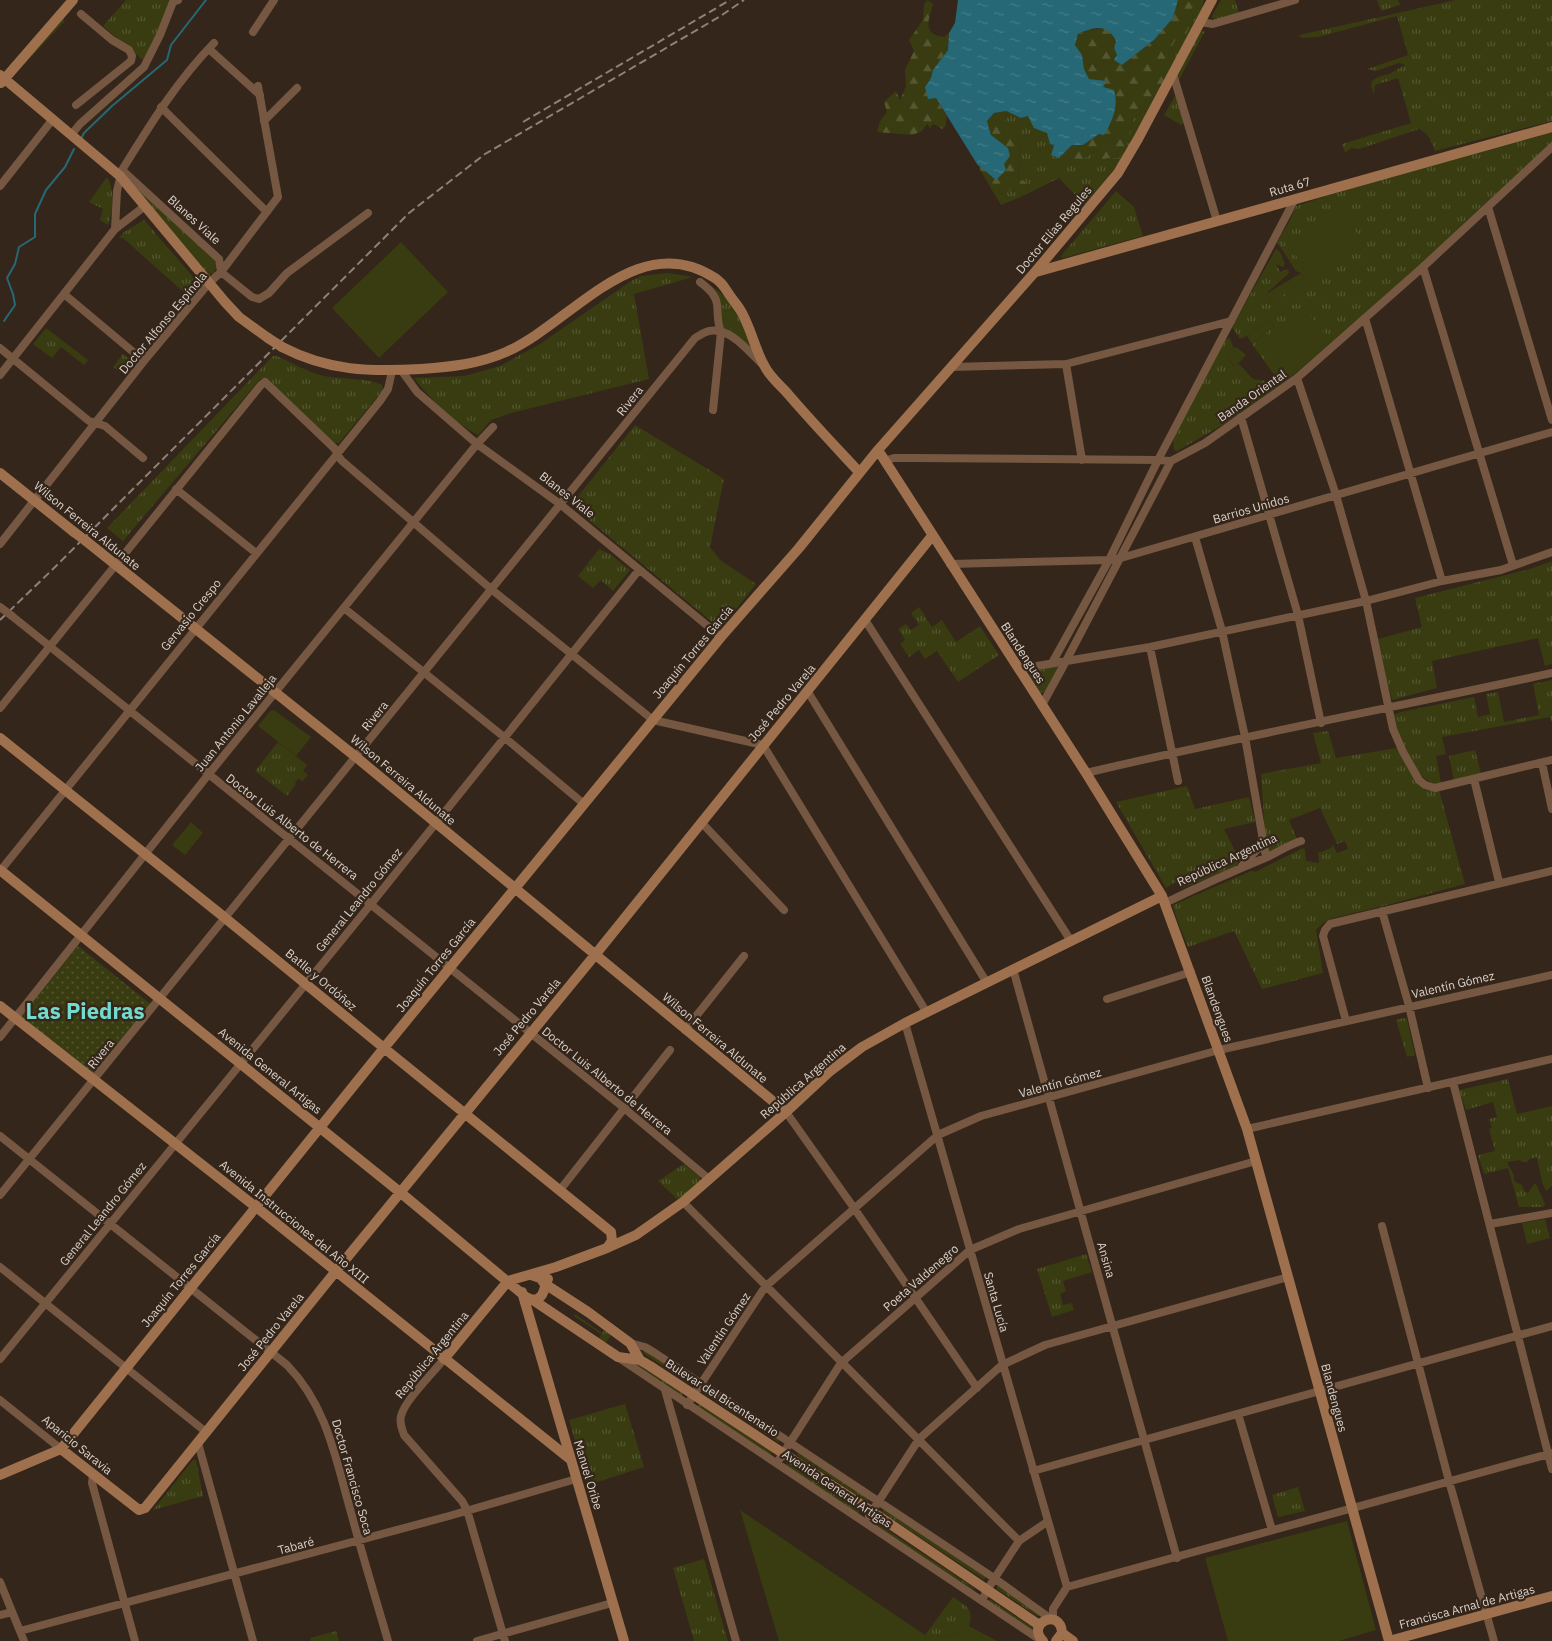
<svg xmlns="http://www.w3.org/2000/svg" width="1552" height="1641" viewBox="0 0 1552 1641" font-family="'IBM Plex Sans',sans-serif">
<defs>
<pattern id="grass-tufts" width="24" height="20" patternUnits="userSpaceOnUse" patternTransform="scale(1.25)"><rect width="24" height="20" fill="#383c10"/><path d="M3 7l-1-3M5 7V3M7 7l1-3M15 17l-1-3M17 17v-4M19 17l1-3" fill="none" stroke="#545731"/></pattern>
<pattern id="forest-firs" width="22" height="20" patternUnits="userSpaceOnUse" patternTransform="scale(1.25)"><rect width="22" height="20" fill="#383c10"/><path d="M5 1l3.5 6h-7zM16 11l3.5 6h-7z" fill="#545731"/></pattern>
<pattern id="park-dots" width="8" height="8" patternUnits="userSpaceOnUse" patternTransform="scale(1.25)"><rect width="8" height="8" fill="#383c10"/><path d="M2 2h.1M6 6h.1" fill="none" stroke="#545731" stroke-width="1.8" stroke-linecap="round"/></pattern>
<pattern id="water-ripples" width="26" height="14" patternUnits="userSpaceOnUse" patternTransform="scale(1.25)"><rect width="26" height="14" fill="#266875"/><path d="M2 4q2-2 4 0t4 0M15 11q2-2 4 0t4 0" fill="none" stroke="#457d87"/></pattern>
</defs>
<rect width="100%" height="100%" fill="#34261a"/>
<path fill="url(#grass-tufts)" d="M126,0H169L170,2L145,62L103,26Z
M1221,0H1235L1239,13L1214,21L1212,16Z
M1377,0H1398L1400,5L1381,11Z
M1456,0H1552V121L1435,151C1431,140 1429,134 1419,129L1359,149L1351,148L1345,153L1342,144L1411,123L1398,78L1375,85L1374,94L1371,86L1372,81L1378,77L1389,74L1405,65L1399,63L1376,71L1367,69L1408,55L1397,16L1318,37L1302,38L1299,35Z
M1192,7L1202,9L1176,59L1171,48L1176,39L1185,35L1191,23L1195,18L1191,13Z
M64,17V22L14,75Z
M1205,31L1179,80H1178L1177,75L1200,32Z
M1176,94L1184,123L1181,125L1164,115Z
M1006,111L1021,118L1028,116L1047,132L1050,144L1054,145L1051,155L1059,158L1064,163L1084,158L1091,153L1100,151L1099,159L1104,161L1132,128V119L1145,111L1148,112L1129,148L1112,172L1085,205L1059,178L1029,193L1027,183L1018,178L1020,153L1017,137L1007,124Z
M1552,132V143L1467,220L1419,268L1291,377L1231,420L1177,451L1174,450L1173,440L1187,408L1225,339L1230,338L1233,347L1226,357L1234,366L1239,364L1253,379L1265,381L1269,386L1275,385L1278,380L1252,344L1274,326L1269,320L1247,336L1240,339L1232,327L1276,249L1280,252L1285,264L1283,267L1276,264L1280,272L1288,269L1289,273L1267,293L1272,302L1306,279L1301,273L1296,271L1277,242L1288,224L1296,206L1377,180Z
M107,177C115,190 113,211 108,225L100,220L103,209L89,202Z
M126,178L216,258L218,263L214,273L208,275Z
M986,180L1001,187L999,192L1003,195L1010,190L1017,191L1023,196L1001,205Z
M1116,191L1134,207L1143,236L1063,258L1060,257Z
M144,220L200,285L189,297L123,238H119L124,232Z
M668,273L693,277L634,294L649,379L511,413L491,420L478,435C455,423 430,399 414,378L464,376L500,366L540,344L631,281L641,276Z
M705,282C735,301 738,313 752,344L751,347L724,328L721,322V306L718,298Z
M46,328L88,360L84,365L61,347L52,358L33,344Z
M123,354L133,362L123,374L113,367Z
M273,356H277C292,363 308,372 324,376C339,379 370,378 382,385L383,390L339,443H333L266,379H260L123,541L107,528Z
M635,425L724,479L710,547L720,560L756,584L722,627L717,626L571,505Z
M599,549L610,554L630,570L613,591L601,580L593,588L578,576Z
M1552,561V664L1545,666L1538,638L1432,661L1437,688L1392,700L1387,683L1378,639L1422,627L1415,598L1530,569Z
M919,607L932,627L942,620L956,642L980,626L999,655L958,682L937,651L925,659L919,650L909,657L900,644L905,640L898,629L906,624L911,630L919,625L911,613Z
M1057,666L1059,669L1044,693L1039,692L1029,675V672Z
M1552,680V722L1550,717L1442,737L1446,754L1436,756L1441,783L1434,784C1409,773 1401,740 1392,717L1393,715L1401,712L1474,697L1478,717L1490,714L1486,694L1498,692L1504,722L1539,715L1533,684Z
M1328,731L1336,758L1397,748L1419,785L1425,790H1439L1465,884L1379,907L1333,918L1323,923L1316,930L1323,973L1262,989L1234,931L1188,947L1176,917L1173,905L1251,871L1255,872L1303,848L1305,850L1306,861L1319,863L1318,853L1331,848L1333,845L1337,853L1348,849L1345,841L1337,844L1320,808L1289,820L1297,839L1268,853L1265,836L1261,774L1321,763L1313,733Z
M278,742L307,765L303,771L308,775L302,781L298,778L295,783L296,784L287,796L255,771Z
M1475,750L1481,774L1454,780L1449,756Z
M1187,786L1195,809L1249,797L1255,822L1224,829L1239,859L1237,866L1181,889L1176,882L1166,888L1116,802Z
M1403,1018L1407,1019L1415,1055L1407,1057L1396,1020Z
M1508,1079L1517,1114L1552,1106V1186L1546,1191L1542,1182L1537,1157L1530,1159L1527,1162H1522L1520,1160L1507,1162L1514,1175V1181L1522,1185L1524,1191L1528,1193L1534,1184H1536L1545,1204L1543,1207H1519L1508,1168L1484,1174L1478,1155L1495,1151L1489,1129L1492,1128L1489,1119L1497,1117L1493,1102L1466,1110L1459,1090Z
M684,1164L700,1177L701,1181L678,1200L658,1181Z
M1545,1219L1550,1238L1527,1244L1522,1223Z
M1086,1254L1092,1272L1063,1281L1066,1291L1060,1294L1063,1305L1072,1303L1074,1310L1052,1317L1037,1269Z
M575,1314L602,1333L605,1329L612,1334L605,1344L599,1339L601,1334L574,1316Z
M644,1350L691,1381L690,1382L688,1383L643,1353Z
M636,1363L682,1393V1396L634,1366Z
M707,1391L780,1440L779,1442H778L705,1394Z
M625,1404L644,1467L588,1485L569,1420Z
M699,1404L771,1452V1455L697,1406Z
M798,1452L868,1498V1501H866L797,1455Z
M193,1460H196L203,1496L153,1510Z
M787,1463L859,1511V1513L858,1514L785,1465Z
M1298,1487L1305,1511L1278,1517L1272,1495Z
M884,1509L985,1577V1579H983L882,1512Z
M875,1522L974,1588V1590L873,1524Z
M704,1559L728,1641H694L673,1568Z
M997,1586H999L1043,1615L1037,1616L997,1589Z
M953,1597C966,1606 974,1608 969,1626C955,1634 941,1641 925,1635Z
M990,1599L1033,1628L1034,1630L1033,1632L988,1601Z
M336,1631L339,1641H311L310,1638Z"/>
<path fill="url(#forest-firs)" d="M927,0L933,4C929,20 921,34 944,37L949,33L948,50L933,70L931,78L925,87L936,98L947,117L945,127L942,129L934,124L931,126V129L927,124L922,131L913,135L877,132L880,121L887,112L884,102L896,91L900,100L906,86L905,70L914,51L909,40L923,20L924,5Z
M1178,0H1204L1202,9L1192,8L1191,13L1195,18L1191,23L1185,36L1176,39L1171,48L1176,59L1148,112L1145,111L1132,119C1132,134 1128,146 1119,158H1107L1104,161L1099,159V151L1091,153L1075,167L1064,163L1059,158L1072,145H1083L1099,134L1103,87L1106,81L1089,79L1084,69L1082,55L1075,45L1078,34L1088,30L1104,28L1112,33L1116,41L1114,48L1122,65L1154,40L1173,18Z
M1006,111L1007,124L1017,137L1020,153L1018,178L1027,183L1029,193L1023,196L1017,191L1010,190L1004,195L999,192L1000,187L986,180L977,164H1004L1008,148L991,135L987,121L994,113Z"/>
<path fill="url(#park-dots)" d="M78,946L152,1005L94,1077L20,1018Z"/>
<path fill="#383c10" d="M1343,211L1365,246L1302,287L1300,284L1272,302L1266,294L1301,273L1306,279L1309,277L1289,244Z
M401,242L448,292L379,358L332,308Z
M1305,309L1331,341L1283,380L1257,348Z
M1269,320L1274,326L1252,344L1247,336Z
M1233,347L1238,348L1246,355L1235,367L1226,357Z
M274,710L311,737L296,756L258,726L270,711Z
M191,822L203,833L185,855L172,845Z
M740,1510L925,1635C941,1641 955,1634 969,1626L997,1641H779Z
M1347,1521L1376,1630L1339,1641H1228L1205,1558Z"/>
<path fill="url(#water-ripples)" d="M958,0H1178L1173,18L1154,40L1122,65L1114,60L1117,55L1114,48L1116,41C1107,23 1094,27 1078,34L1075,45L1082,55L1084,69L1089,79L1107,81L1103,87L1114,90C1119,107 1112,121 1104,135L1099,134L1083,145H1072L1059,158L1051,155L1054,145L1050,144L1047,133L1034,128L1028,116L1021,118L1006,111L994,113L987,121L991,135L1008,148L1010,156L1004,164L1006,170L996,180L977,164L936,98L928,99L925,87L931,78L933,70L948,50L949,33L955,23Z"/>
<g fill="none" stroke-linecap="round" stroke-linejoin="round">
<path stroke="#266875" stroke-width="2" d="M82,137L84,133L112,106L167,60L171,45L206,0
M4,321L15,305L13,294L7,278L15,264L19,247L35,237V214L46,190L65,167L74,149"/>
<path stroke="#755742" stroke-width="8" d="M1200,22L1213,24L1295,0
M253,32L274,0
M209,49L260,95
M1173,74L1217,221
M76,105L131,61L132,56L129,50L112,40L81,14
M161,107L267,212
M264,121L297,88
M71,135L80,124L144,67L160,35L173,2L178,0
M122,170C150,125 176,82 214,43
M0,186L53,119
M1488,207L1552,420
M115,229L117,191L122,170L219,259L221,272L252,297L259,299L269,293L287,273L368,213
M1423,267L1513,565
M700,282C727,302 712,308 721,332L713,410
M64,294L144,361
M1365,318L1442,581
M0,348L89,421L105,426L143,458
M1066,364L1082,460
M951,367L1066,364L1231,321
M401,370L417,392L477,444L560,504L721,637
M0,375L115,229L145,206
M1297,378L1336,495L1366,601L1393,729L1403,752L1419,780L1425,785L1435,788L1552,760
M1241,417L1298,615L1321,723
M884,461L894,458H913L1158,460L1171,461L1205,443L1297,378L1423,267L1552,147
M176,489L256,553
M1195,537L1222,631L1245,737L1266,857
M0,544L144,361L209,283L221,272L278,197L258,86
M950,564L1109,560L1121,558L1552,432
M344,608L504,737L584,804
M12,616L624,1108L709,1179
M865,620L1071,941
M1150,647L1178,781
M1052,663L1109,560L1158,460L1295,199
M1019,669L1150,647L1366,601L1442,581L1501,570L1552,552
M808,692L987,983
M1042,705L1066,661L1171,461
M0,708L261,385L265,382L334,448L341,460L491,589L653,720L763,745L927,1013
M1542,763L1552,809
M1086,773C1241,736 1397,707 1552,673
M1474,779L1499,882
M701,822L784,910
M1242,866L1263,843
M0,871L380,401L388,389L392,371
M1165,903C1198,887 1231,872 1265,858C1277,853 1288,845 1301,841
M1382,911L1409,1006L1428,1088
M1013,969L1177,1558
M1107,999L1191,972
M1346,1021L1323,936L1325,930L1330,924L1552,871
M905,1023L1067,1587
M685,1030L744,956
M0,1037L208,775L477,444L493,427
M1453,1082L1552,1469
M786,1112L854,1208L977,1388
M1247,1129L1552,1059
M0,1136L287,1365C328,1407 336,1461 352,1516C363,1558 376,1599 388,1641
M560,1190L670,1050
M0,1195L695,338C699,336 704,332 709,331C730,327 748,351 761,363
M683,1202L1019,1541
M1490,1224L1552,1213
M1382,1226L1449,1481L1494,1641
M0,1267L206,1432
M630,1343L645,1347L655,1353L994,1578L1051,1619
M619,1358L1042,1641
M0,1359L371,904L639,570
M444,1359C433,1373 405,1400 401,1416C399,1423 402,1428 404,1435L462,1501L467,1510L505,1641
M665,1390L736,1641
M0,1400L61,1449
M687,1405L765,1287L938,1135L981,1116L1219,1050L1552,975
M1238,1414L1272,1530
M198,1443L253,1641
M777,1463L841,1363L970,1250L1019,1229L1256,1161
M1033,1471L1552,1326
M93,1475L92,1483L135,1641
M869,1516L919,1439L1002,1365L1045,1345L1288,1277
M0,1582L24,1641
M982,1601L987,1590L1019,1541L1047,1522
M0,1615L12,1612
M1053,1619V1609L1067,1587L1552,1453
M20,1631L449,1516L576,1479
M477,1641L612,1603"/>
<path stroke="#9f704e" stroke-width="10" d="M0,75L120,176L225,302L239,317L268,338
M1,83L73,0
M1036,272L1552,127
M282,347C328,371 370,372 421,369C450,367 479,364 506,352C572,323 637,227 715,278C724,284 725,289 731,297C735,303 739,307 742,313C751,329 755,349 764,365C769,376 780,385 788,394C811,421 835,446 859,472
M878,450L1086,773L1162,896L1247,1129L1389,1641
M0,473L74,532
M86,541L356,757L786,1112
M0,738L219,913L384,1048L611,1232L612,1241L607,1248
M0,870L401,1193L526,1297L533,1300L618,1357L640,1360L650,1366L871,1511L1039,1625
M0,1006L256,1207L570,1459
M531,1275L540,1278L545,1284L588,1312L630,1343L640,1360
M522,1292L624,1641
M533,1300C546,1298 543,1287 548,1279
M444,1359L508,1281L556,1267L607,1248L636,1235L683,1202L786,1112L829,1072L862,1047L905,1023L1162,896
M61,1449L139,1510L145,1508L336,1271L595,955L932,536
M0,1475L61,1449L384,1048L721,637L799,548L878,450L1035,272L1118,173L1138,139L1212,0
M1062,1633L1073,1641
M1043,1641C1025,1623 1061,1607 1062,1633L1056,1641
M1389,1641L1552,1596"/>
<path stroke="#8d8178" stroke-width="2" stroke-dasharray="8 4" stroke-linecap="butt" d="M523,122L730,0
M0,620L53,569L409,213L485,154L719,17L744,0"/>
<path stroke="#755742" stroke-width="8" d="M0,607L12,616"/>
<path stroke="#9f704e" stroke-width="10" d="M268,338L282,347
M74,532L86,541"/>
</g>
<g text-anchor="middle" stroke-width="4.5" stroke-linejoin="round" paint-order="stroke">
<g font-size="12" fill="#dcd2ca" stroke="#34261a">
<text transform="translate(1290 187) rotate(-16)" y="4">Ruta 67</text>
<text transform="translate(194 220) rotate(42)" y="4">Blanes Viale</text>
<text transform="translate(1054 230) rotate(-50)" y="4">Doctor Elías Regules</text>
<text transform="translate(163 323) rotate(-50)" y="4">Doctor Alfonso Espínola</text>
<text transform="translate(1252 396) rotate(-35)" y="4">Banda Oriental</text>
<text transform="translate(630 401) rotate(-51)" y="4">Rivera</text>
<text transform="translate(567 495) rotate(38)" y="4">Blanes Viale</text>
<text transform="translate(1251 509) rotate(-16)" y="4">Barrios Unidos</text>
<text transform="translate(87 526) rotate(39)" y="4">Wilson Ferreira Aldunate</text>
<text transform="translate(191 615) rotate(-51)" y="4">Gervasio Crespo</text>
<text transform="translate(693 652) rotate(-50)" y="4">Joaquín Torres García</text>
<text transform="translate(1023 653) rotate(57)" y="4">Blandengues</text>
<text transform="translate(782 703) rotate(-50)" y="4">José Pedro Varela</text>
<text transform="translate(375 716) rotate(-51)" y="4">Rivera</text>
<text transform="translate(236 723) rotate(-51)" y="4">Juan Antonio Lavalleja</text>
<text transform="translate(403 780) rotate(40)" y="4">Wilson Ferreira Aldunate</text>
<text transform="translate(292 827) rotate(38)" y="4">Doctor Luis Alberto de Herrera</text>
<text transform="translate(1227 860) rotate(-25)" y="4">República Argentina</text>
<text transform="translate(359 900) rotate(-51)" y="4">General Leandro Gómez</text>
<text transform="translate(436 965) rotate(-51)" y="4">Joaquín Torres García</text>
<text transform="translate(321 980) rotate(40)" y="4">Batlle y Ordóñez</text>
<text transform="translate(1453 985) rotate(-13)" y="4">Valentín Gómez</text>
<text transform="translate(1217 1009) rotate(70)" y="4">Blandengues</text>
<text transform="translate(527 1017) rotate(-50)" y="4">José Pedro Varela</text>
<text transform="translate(715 1038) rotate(40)" y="4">Wilson Ferreira Aldunate</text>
<text transform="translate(101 1054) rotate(-51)" y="4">Rivera</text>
<text transform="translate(270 1071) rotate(39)" y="4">Avenida General Artigas</text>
<text transform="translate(607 1081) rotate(39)" y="4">Doctor Luis Alberto de Herrera</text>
<text transform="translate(803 1081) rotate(-41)" y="4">República Argentina</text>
<text transform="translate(1060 1083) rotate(-15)" y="4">Valentín Gómez</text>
<text transform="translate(103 1214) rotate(-51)" y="4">General Leandro Gómez</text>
<text transform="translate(294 1222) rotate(39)" y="4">Avenida Instrucciones del Año XIII</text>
<text transform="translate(1106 1260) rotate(74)" y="4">Ansina</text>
<text transform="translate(921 1278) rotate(-41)" y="4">Poeta Valdenegro</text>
<text transform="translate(181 1280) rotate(-51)" y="4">Joaquín Torres García</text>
<text transform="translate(996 1302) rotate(74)" y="4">Santa Lucía</text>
<text transform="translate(724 1329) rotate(-56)" y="4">Valentín Gómez</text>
<text transform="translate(271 1332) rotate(-51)" y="4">José Pedro Varela</text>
<text transform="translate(432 1355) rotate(-51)" y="4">República Argentina</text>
<text transform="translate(722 1398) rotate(33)" y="4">Bulevar del Bicentenario</text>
<text transform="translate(1334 1398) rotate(75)" y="4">Blandengues</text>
<text transform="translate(77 1445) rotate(39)" y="4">Aparicio Saravia</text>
<text transform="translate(588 1475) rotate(73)" y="4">Manuel Oribe</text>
<text transform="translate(352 1477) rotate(74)" y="4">Doctor Francisco Soca</text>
<text transform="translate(837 1489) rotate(34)" y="4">Avenida General Artigas</text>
<text transform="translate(296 1546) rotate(-15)" y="4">Tabaré</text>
<text transform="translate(1467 1607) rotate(-15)" y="4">Francisca Arnal de Artigas</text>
</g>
<g font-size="22" font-weight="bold" fill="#72dbcd" stroke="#34261a">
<text x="85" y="1019">Las Piedras</text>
</g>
</g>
</svg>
